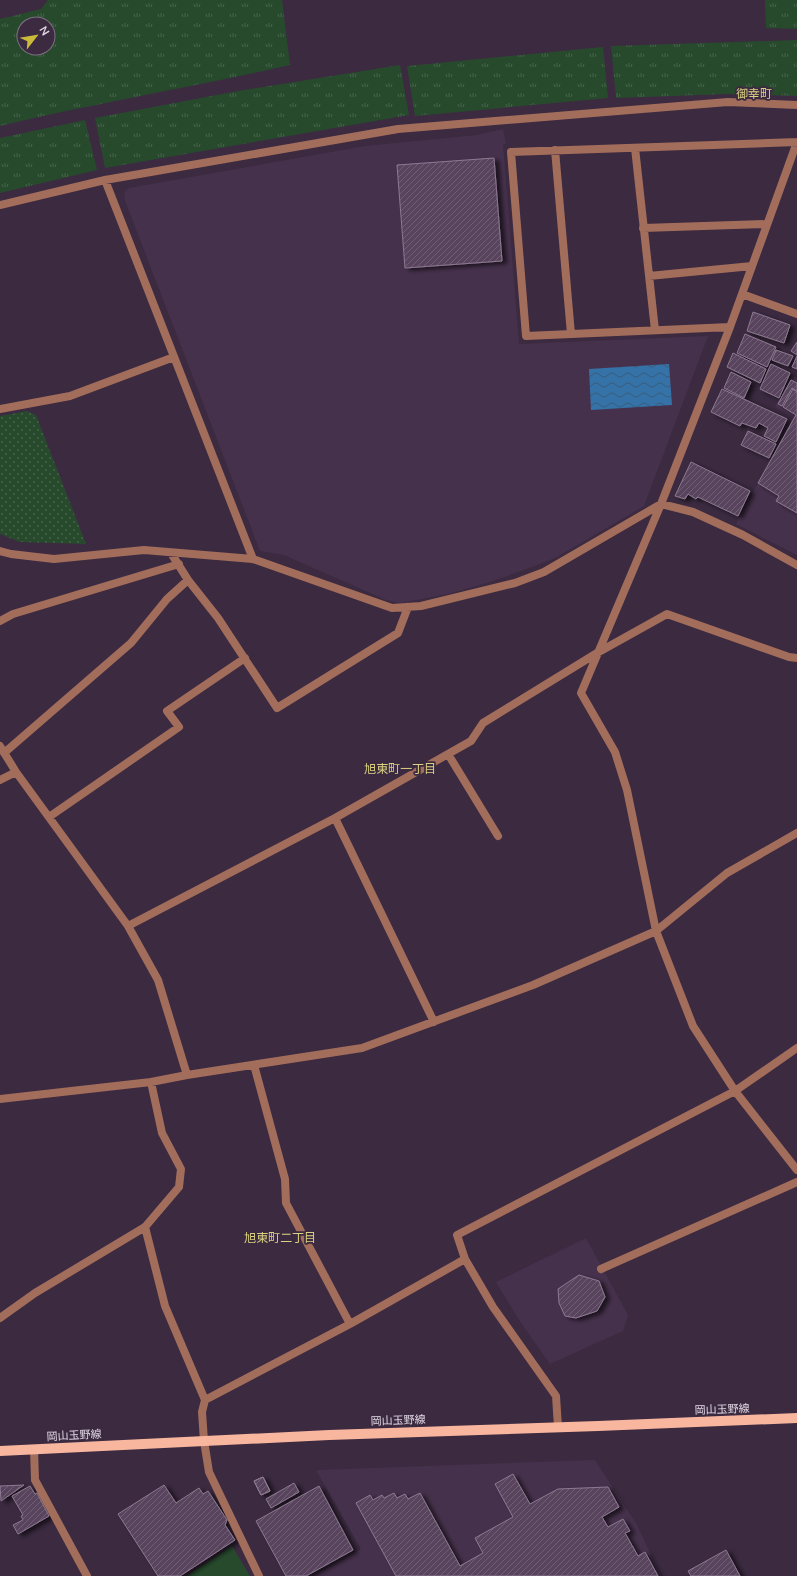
<svg xmlns="http://www.w3.org/2000/svg" width="797" height="1576" viewBox="0 0 797 1576" font-family="Mulish,'Noto Sans JP',sans-serif">
<defs>
<pattern id="grass-tufts" width="24" height="20" patternUnits="userSpaceOnUse"><rect width="24" height="20" fill="#274a2d"/><path d="M3 7l-1-3M5 7V3M7 7l1-3M15 17l-1-3M17 17v-4M19 17l1-3" fill="none" stroke="#46634b"/></pattern>
<pattern id="park-dots" width="8" height="8" patternUnits="userSpaceOnUse"><rect width="8" height="8" fill="#274a2d"/><path d="M2 2h.1M6 6h.1" fill="none" stroke="#46634b" stroke-width="1.8" stroke-linecap="round"/></pattern>
<pattern id="water-waves" width="16" height="10" patternUnits="userSpaceOnUse"><rect width="16" height="10" fill="#3472a7"/><path d="M0 5q4-4 8 0t8 0" fill="none" stroke="#3b5c7a"/></pattern>
<pattern id="building-hatch" width="6" height="6" patternUnits="userSpaceOnUse"><rect width="6" height="6" fill="#58455d"/><path d="M-1 1l2-2M0 6l6-6M5 7l2-2" fill="none" stroke="#705f74"/></pattern>
<filter id="shadow"><feDropShadow dx="4.5" dy="2.5" stdDeviation="2" flood-color="#0009"/></filter>
</defs>
<rect width="100%" height="100%" fill="#3b2a40"/>
<path fill="#46314c" d="M503,129L506,143L503,145L519,344L708,336L644,506L557,557L535,566L490,582L448,594L400,603L386,600L284,555L260,551L124,198L125,191L129,188L365,146L477,135Z
M791,376L797,378V555L736,524L793,417L775,407Z
M586,1238L628,1315L623,1331L550,1364L519,1320L496,1282Z
M595,1460L637,1525L661,1576H314L361,1549L316,1470Z"/>
<path fill="url(#grass-tufts)" fill-rule="evenodd" d="M48,0H282L290,65C194,87 96,103 0,126V19L41,9ZM24,24H48V48H24Z
M765,0H797V29L766,28Z
M797,40V96L728,94L616,98L611,46Z
M603,47L608,98L415,116L407,66Z
M400,65L409,115L105,168L95,118L238,91Z
M85,120L97,170L0,193V138Z"/>
<path fill="url(#park-dots)" d="M27,411L36,415L86,544L20,542L0,534V416Z"/>
<path fill="#274a2d" d="M232,1546L250,1576H187Z"/>
<path fill="url(#water-waves)" d="M669,364L672,405L591,410L589,369Z"/>
<path fill="url(#building-hatch)" stroke="#8d7992" filter="url(#shadow)" d="M494,158L502,261L405,268L397,165Z
M753,312L790,325L784,343L747,331Z
M745,334L776,347L767,367L737,353Z
M797,342V355L791,351Z
M776,350L793,356L788,366L772,360Z
M733,353L766,369L760,383L727,367Z
M797,356V369L792,367Z
M771,364L790,373L779,398L760,389Z
M731,372L751,382L744,398L724,388Z
M791,380L797,383V391L792,388L782,406L778,404Z
M722,389L787,419L776,442L764,436L768,428L759,423L756,428L742,423L740,426L711,412Z
M793,389L797,392V513L776,501L779,496L758,483L796,415L783,407Z
M748,431L776,444L769,458L741,445Z
M691,462L750,491L738,516L698,497L696,499L688,494L685,499L675,496Z
M579,1275L599,1281L605,1297L597,1311L576,1318L565,1316L559,1303L558,1289Z
M513,1474L530,1504L558,1489L608,1487L619,1507L602,1517L608,1527L623,1519L630,1531L625,1533L638,1556L645,1552L658,1576H396L356,1503L370,1495L373,1500L382,1495L384,1498L394,1493L397,1498L405,1494L408,1499L420,1493L460,1566L483,1553L475,1538L513,1517L495,1484Z
M263,1477L270,1491L261,1495L254,1481Z
M263,1477L270,1491L261,1495L254,1481Z
M294,1483L299,1492L271,1508L266,1499Z
M24,1485L1,1501L0,1486Z
M164,1485L176,1503L199,1488L203,1494L208,1491L227,1520L225,1525L235,1540L180,1576H158L118,1514Z
M30,1486L35,1494L37,1493L49,1516L18,1534L13,1525L23,1520L21,1516L23,1515L12,1496Z
M319,1486L353,1550L306,1576H286L256,1521Z
M726,1550L740,1576H691L688,1571Z"/>
<g fill="none" stroke-linecap="round" stroke-linejoin="round">
<path stroke="#a36d5b" stroke-width="8" d="M797,142L730,327L661,504L581,693L615,752L627,790L656,931L693,1026L735,1091L797,1170
M635,148L655,330
M555,150L571,334
M105,180L253,559
M0,205L105,180L398,129L728,102L797,105
M643,228L767,224
M649,276L752,266
M742,294L797,314
M730,327L526,336L511,152L797,142
M0,409L70,396L174,357
M0,551L11,554L54,559L144,550L253,559L392,608L421,606L515,583L544,572L661,504L693,512L743,535L797,565
M171,553L188,580L218,618L277,708L398,633L408,607
M0,621L13,614L179,564
M0,746L16,772L128,926L158,980L187,1075
M4,753L131,643L167,599L188,580
M448,754L498,836
M0,780L16,772
M49,817L179,727L167,711L245,658
M335,818L434,1022
M128,926L335,818L471,741L483,723L597,653L667,614L789,657L797,658
M254,1065L285,1179L286,1203L350,1324
M0,1099L151,1082L187,1075L362,1048L533,985L656,931L727,873L797,833
M145,1227L165,1306L205,1400
M601,1269L797,1182
M0,1318L35,1293L145,1227L179,1187L181,1169L162,1133L151,1082
M558,1427L556,1396L493,1307L465,1259L457,1235L735,1091L797,1048
M34,1449L35,1480L87,1576
M259,1576L209,1472L204,1441L202,1412L205,1400L350,1324L465,1259"/>
<path stroke="#f9b69f" stroke-width="10" d="M0,1451L329,1435L598,1426L797,1418"/>
</g>
<g text-anchor="middle" stroke-width="3.5" stroke-linejoin="round" paint-order="stroke">
<g font-size="11" fill="#e1d7e4" stroke="#3b2a40">
<text transform="translate(722 1409) rotate(-2)" y="4">岡山玉野線</text>
<text transform="translate(398 1420) rotate(-2)" y="4">岡山玉野線</text>
<text transform="translate(74 1435) rotate(-3)" y="4">岡山玉野線</text>
</g>
<g font-size="12" fill="#dbd182" stroke="#3b2a40">
<text x="754" y="98">御幸町</text>
<text x="400" y="773">旭東町一丁目</text>
<text x="280" y="1242">旭東町二丁目</text>
</g>
</g>
<g transform="translate(36 36) rotate(59)"><circle r="19" fill="#3b2a40" stroke="#7d6f82"/>
<path d="M0-3L7 15L0 10L-7 15Z" fill="#cbba39"/>
<text y="-6" font-size="11" font-weight="bold" text-anchor="middle" fill="#e1d7e4">N</text>
</g>
</svg>
